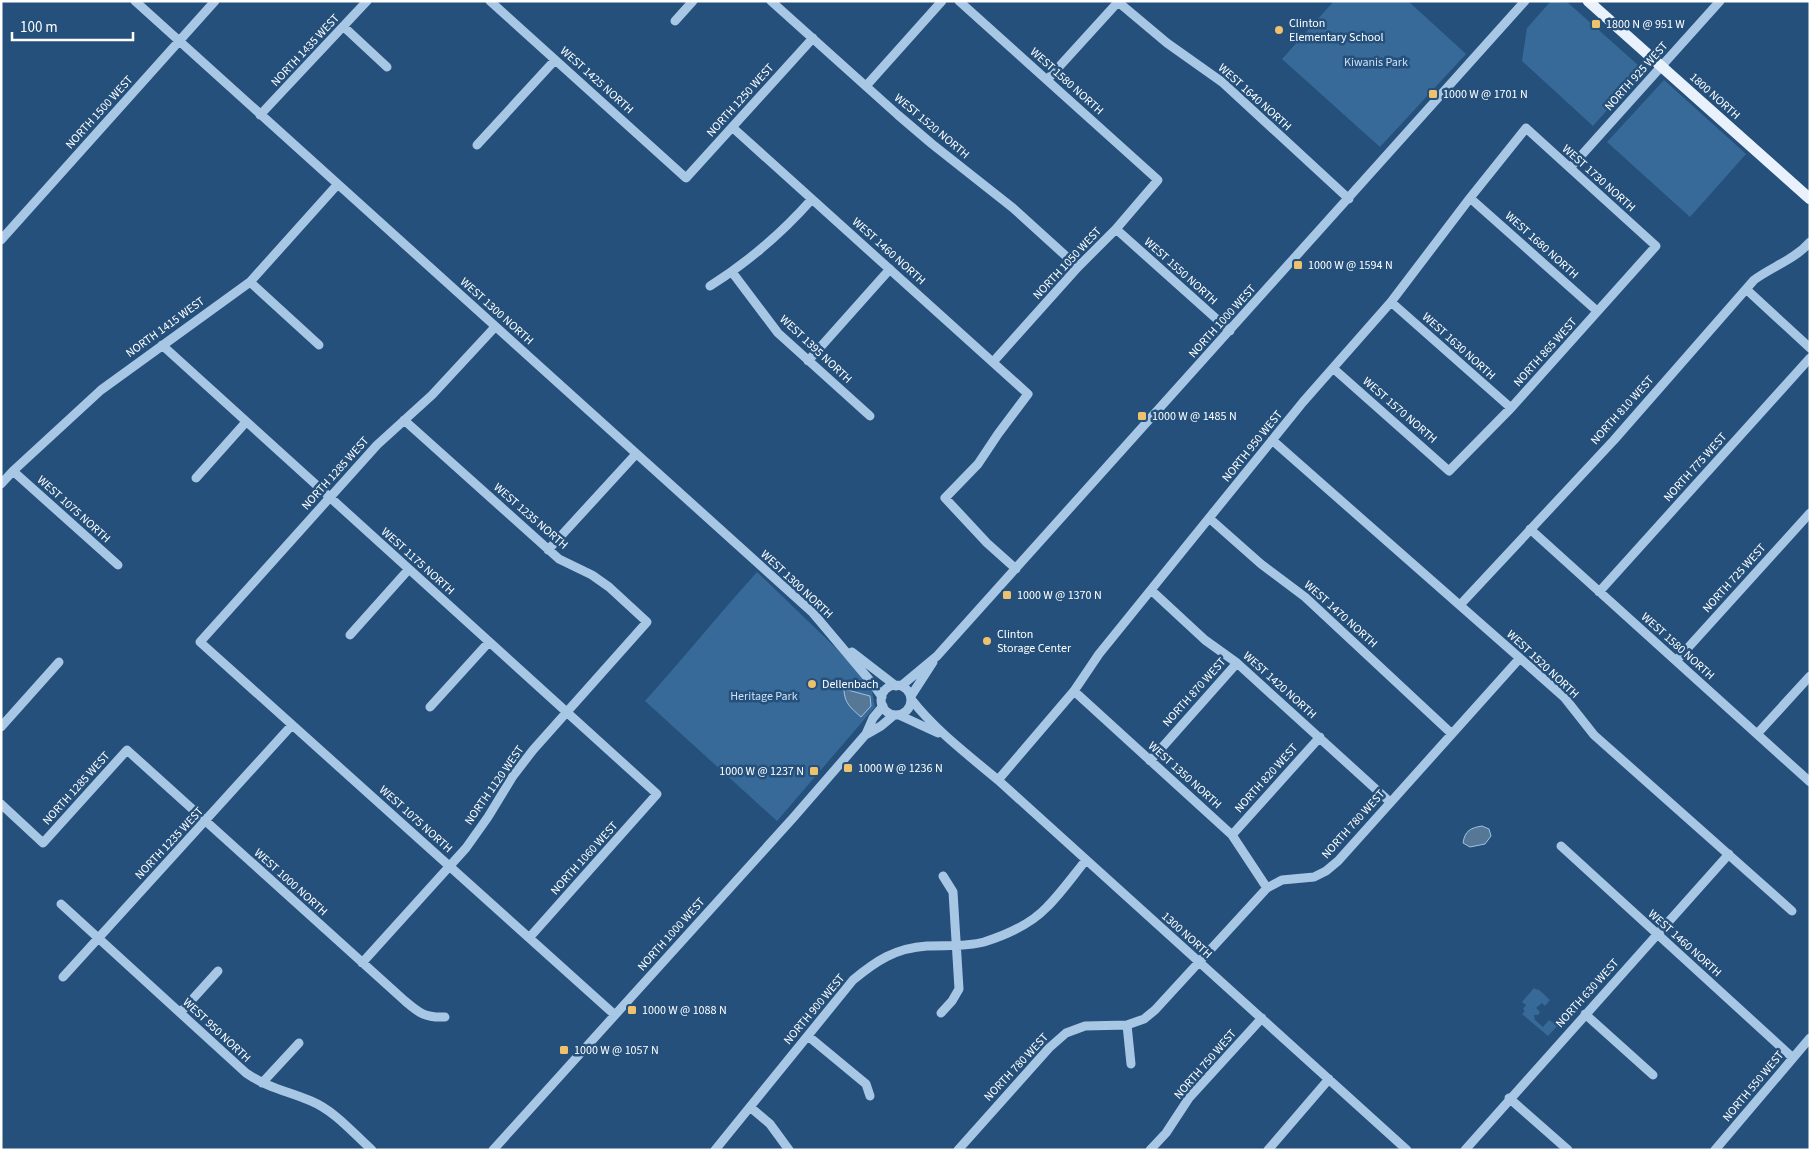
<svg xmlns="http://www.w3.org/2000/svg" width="1811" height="1151" viewBox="0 0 1811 1151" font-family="'Source Sans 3',sans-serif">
<rect width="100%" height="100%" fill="#24507b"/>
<path fill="#386a99" d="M1334,1H1408L1466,54L1380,147L1282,59Z
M1551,1H1566L1638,65L1639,74L1593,126L1522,61L1527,28Z
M1664,80L1746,154L1690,217L1607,142Z
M757,572L837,649L871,687L875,707L777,821L645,701C683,659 719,614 757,572Z
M1534,988L1537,990L1538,989L1550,1000L1545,1006L1542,1003L1536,1008L1540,1012L1538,1015H1534L1535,1020L1543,1027L1549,1020L1552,1022L1558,1019L1561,1022L1548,1036L1522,1014L1525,1011L1523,1009L1526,1005L1522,1002Z"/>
<path fill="#577796" stroke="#9cc3e5" d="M844,689L870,696L871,706L861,717C851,708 844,703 844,689Z
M1482,826L1489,829L1491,836L1485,844L1470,847L1463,843C1465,830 1471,828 1482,826Z"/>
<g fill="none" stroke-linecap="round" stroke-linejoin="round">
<path stroke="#a8c7e5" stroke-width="9" d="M135,1L813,613L872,683L882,697
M490,1L686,178L813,38
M771,1L898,115L932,144L1013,208L1078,267
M959,1L1158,180L1116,229L1078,267L993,362
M1117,1L1167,43L1222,82L1349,199
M675,21L693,1
M344,27L387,67
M1047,80L1118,2
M866,86L942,1
M260,115L367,1
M732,127L1028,394L998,434L978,464L945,498L987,543L1016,569
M477,145L555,60
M1570,168L1720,1
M1470,198L1597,311
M1116,229L1230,331
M1,240L215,1
M732,272L778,333L870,416
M250,282L319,345
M710,286C748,262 782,233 812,199
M1746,289L1810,348
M1391,302L1511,408
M495,327L432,395L377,445L200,642L615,1015
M162,345L657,794L529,938
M808,361L890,269
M1272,440L1564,697L1594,735L1792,911
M13,471L118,565
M196,478L246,422
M1,484L13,471L101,390L250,282L337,185
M1209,518L1261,564L1305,597L1452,734
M1530,529L1810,782
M548,550L636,454
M1151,590L1205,640L1237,663L1390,802
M1599,592L1810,358
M1460,605L1614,440L1754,280C1773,266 1794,260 1810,242
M350,635L409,569
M852,652L896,686
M1676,661L1810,513
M881 700a15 15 0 1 1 30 0a15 15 0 1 1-30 0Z
M901,686L937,656L1525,1
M1074,691L1232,835L1267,888
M911,696L933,662
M911,699C935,730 967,754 998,780L1407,1150
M430,707L489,642
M899,715L938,733
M1,727L59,662
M867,734L881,726L894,715
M1757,734L1810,676
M1150,761L1237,663
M998,780L1074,691L1099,654L1303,402L1391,302L1470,198L1526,128L1656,246L1511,408L1449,471L1334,369
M1,804L43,843L127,750L405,1001C419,1013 425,1018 445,1017
M1232,835L1320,737
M1561,846L1793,1058
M61,904L246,1073C268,1088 287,1091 311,1101C335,1111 353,1133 372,1150
M362,963L466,848L488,817L513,776L533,750L647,622L609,587L592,575L559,559L404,420
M63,977L292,725
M180,1013L218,971
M941,1013L952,1001L959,989L953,892L943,876
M1585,1014L1653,1075
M1127,1025L1131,1064
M808,1036L866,1084L870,1096
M262,1083L299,1043
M1509,1098L1568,1150
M750,1107L770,1124L789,1150
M493,1150L793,818L866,734L873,718L883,706
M715,1150L853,980C876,961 895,948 927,946C946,945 966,947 984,942C1006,935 1031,924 1047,907C1061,893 1073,876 1086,860
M958,1150L1049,1048L1066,1033L1085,1026L1127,1025L1144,1019L1155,1010L1267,888L1282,880L1314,877L1326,871L1338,861L1520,658
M1150,1150L1166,1133L1189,1098L1262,1018
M1268,1150L1329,1079
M1465,1150L1729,854
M1715,1150L1810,1038"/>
<path stroke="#e8f1fc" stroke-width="11" d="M1588,1L1810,199"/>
</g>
<g fill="#eec16c" stroke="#24507b" stroke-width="2">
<rect x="1591" y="19" width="10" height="10" rx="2.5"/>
<circle cx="1279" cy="30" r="5"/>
<rect x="1428" y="89" width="10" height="10" rx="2.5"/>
<rect x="1293" y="260" width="10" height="10" rx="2.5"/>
<rect x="1137" y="411" width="10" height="10" rx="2.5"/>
<rect x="1002" y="590" width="10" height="10" rx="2.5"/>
<circle cx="987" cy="641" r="5"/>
<circle cx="812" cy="684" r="5"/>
<rect x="843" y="763" width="10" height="10" rx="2.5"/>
<rect x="809" y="766" width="10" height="10" rx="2.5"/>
<rect x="627" y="1005" width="10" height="10" rx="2.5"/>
<rect x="559" y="1045" width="10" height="10" rx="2.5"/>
</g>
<g text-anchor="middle" stroke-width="5" stroke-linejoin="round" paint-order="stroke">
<g font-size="12" fill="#fff" stroke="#24507b" text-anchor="start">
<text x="1289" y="27">Clinton<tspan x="1289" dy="14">Elementary School</tspan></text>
<text x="1606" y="28">1800 N @ 951 W</text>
<text x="1443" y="98">1000 W @ 1701 N</text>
<text x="1308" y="269">1000 W @ 1594 N</text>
<text x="1152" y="420">1000 W @ 1485 N</text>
<text x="1017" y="599">1000 W @ 1370 N</text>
<text x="997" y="638">Clinton<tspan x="997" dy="14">Storage Center</tspan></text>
<text x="822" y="688">Dellenbach</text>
<text x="858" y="772">1000 W @ 1236 N</text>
<text x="804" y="775" text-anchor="end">1000 W @ 1237 N</text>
<text x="642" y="1014">1000 W @ 1088 N</text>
<text x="574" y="1054">1000 W @ 1057 N</text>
</g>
<g font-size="12" fill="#fff" stroke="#24507b">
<text transform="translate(305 50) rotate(-47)" y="4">NORTH 1435 WEST</text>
<text transform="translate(1636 76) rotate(-48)" y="4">NORTH 925 WEST</text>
<text transform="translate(597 80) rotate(42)" y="4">WEST 1425 NORTH</text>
<text transform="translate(1067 81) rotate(42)" y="4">WEST 1580 NORTH</text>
<text transform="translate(1715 96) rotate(42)" y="4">1800 NORTH</text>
<text transform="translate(1255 97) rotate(42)" y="4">WEST 1640 NORTH</text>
<text transform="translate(740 100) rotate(-48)" y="4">NORTH 1250 WEST</text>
<text transform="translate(99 112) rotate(-48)" y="4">NORTH 1500 WEST</text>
<text transform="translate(932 126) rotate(40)" y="4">WEST 1520 NORTH</text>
<text transform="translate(1599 178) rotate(42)" y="4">WEST 1730 NORTH</text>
<text transform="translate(1542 245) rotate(42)" y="4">WEST 1680 NORTH</text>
<text transform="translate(889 251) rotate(42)" y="4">WEST 1460 NORTH</text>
<text transform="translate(1067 263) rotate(-47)" y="4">NORTH 1050 WEST</text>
<text transform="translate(1181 271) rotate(42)" y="4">WEST 1550 NORTH</text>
<text transform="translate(497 311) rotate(42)" y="4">WEST 1300 NORTH</text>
<text transform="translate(1222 321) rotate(-48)" y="4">NORTH 1000 WEST</text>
<text transform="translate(165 327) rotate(-36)" y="4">NORTH 1415 WEST</text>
<text transform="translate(1459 346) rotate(42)" y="4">WEST 1630 NORTH</text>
<text transform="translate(816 349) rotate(43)" y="4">WEST 1395 NORTH</text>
<text transform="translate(1545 352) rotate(-48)" y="4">NORTH 865 WEST</text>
<text transform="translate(1400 410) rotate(41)" y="4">WEST 1570 NORTH</text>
<text transform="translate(1622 410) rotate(-48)" y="4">NORTH 810 WEST</text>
<text transform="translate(1252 446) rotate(-51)" y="4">NORTH 950 WEST</text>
<text transform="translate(1695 467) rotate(-48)" y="4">NORTH 775 WEST</text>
<text transform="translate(335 473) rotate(-48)" y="4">NORTH 1285 WEST</text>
<text transform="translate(74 509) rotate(42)" y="4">WEST 1075 NORTH</text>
<text transform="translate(531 516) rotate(41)" y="4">WEST 1235 NORTH</text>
<text transform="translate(418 561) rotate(42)" y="4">WEST 1175 NORTH</text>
<text transform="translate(1734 578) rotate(-48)" y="4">NORTH 725 WEST</text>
<text transform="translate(797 584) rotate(43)" y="4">WEST 1300 NORTH</text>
<text transform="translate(1341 614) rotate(42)" y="4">WEST 1470 NORTH</text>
<text transform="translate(1678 646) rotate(42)" y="4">WEST 1580 NORTH</text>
<text transform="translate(1543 664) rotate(43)" y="4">WEST 1520 NORTH</text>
<text transform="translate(1280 685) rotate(42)" y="4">WEST 1420 NORTH</text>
<text transform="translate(1194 692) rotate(-48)" y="4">NORTH 870 WEST</text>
<text transform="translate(1185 775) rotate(42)" y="4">WEST 1350 NORTH</text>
<text transform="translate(1266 778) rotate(-48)" y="4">NORTH 820 WEST</text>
<text transform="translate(494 785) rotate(-55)" y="4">NORTH 1120 WEST</text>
<text transform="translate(76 788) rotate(-48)" y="4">NORTH 1285 WEST</text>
<text transform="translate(416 819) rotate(42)" y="4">WEST 1075 NORTH</text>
<text transform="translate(1353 824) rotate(-48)" y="4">NORTH 780 WEST</text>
<text transform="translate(169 843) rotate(-47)" y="4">NORTH 1235 WEST</text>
<text transform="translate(584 858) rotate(-48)" y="4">NORTH 1060 WEST</text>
<text transform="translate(291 882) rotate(42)" y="4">WEST 1000 NORTH</text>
<text transform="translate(671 934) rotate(-48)" y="4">NORTH 1000 WEST</text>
<text transform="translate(1187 935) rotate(42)" y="4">1300 NORTH</text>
<text transform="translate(1685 943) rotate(42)" y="4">WEST 1460 NORTH</text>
<text transform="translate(1587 993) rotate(-48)" y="4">NORTH 630 WEST</text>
<text transform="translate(814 1009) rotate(-50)" y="4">NORTH 900 WEST</text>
<text transform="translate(217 1030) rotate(43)" y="4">WEST 950 NORTH</text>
<text transform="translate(1205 1064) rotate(-49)" y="4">NORTH 750 WEST</text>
<text transform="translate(1016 1067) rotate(-47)" y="4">NORTH 780 WEST</text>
<text transform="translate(1753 1086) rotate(-50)" y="4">NORTH 550 WEST</text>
</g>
<g font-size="12" fill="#cbe0f4" stroke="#24507b">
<text x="1376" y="66">Kiwanis Park</text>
<text x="764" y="700">Heritage Park</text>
</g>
</g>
<rect width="1811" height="1151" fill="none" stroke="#ffffff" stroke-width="5"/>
<path d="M12 32v8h121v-8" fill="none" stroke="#ffffff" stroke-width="2.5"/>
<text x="20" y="32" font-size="15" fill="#ffffff" stroke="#24507b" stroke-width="4" paint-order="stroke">100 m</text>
</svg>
